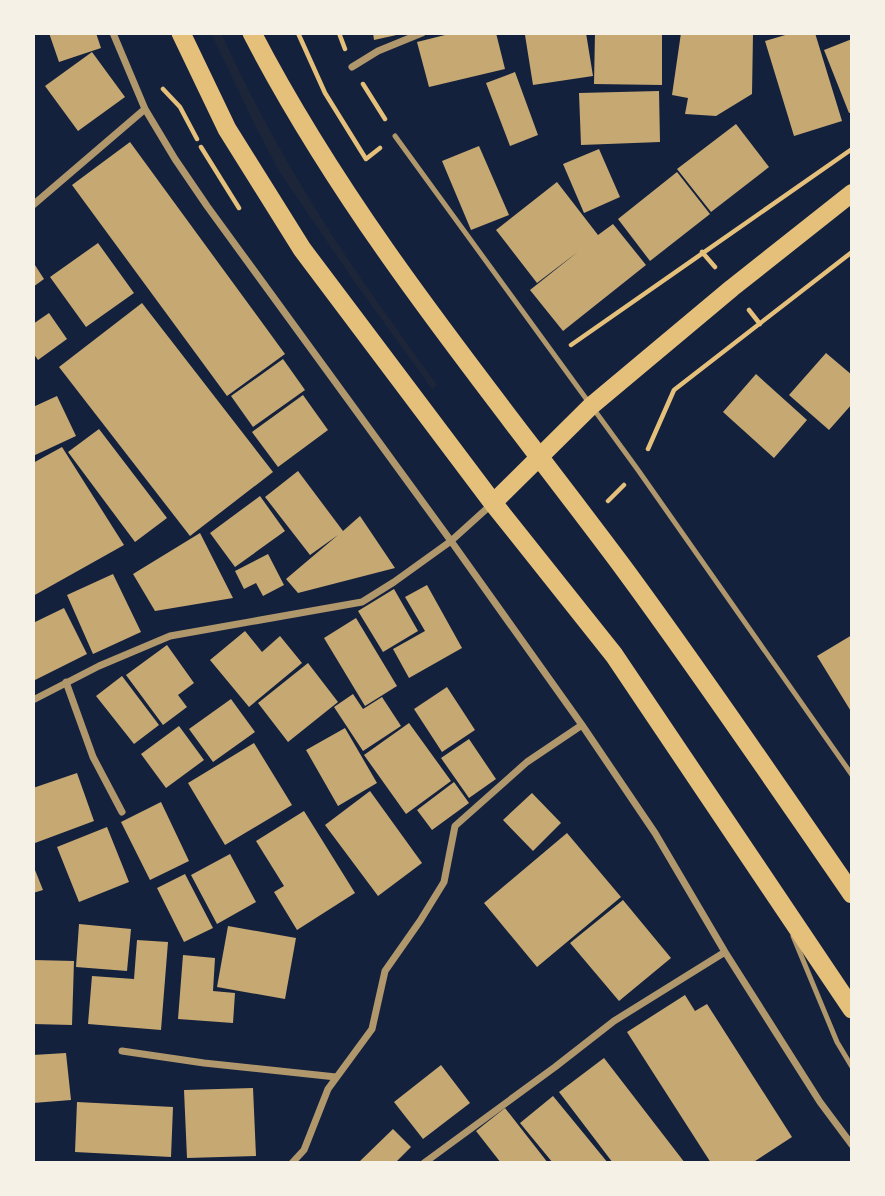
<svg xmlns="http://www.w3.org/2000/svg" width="885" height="1196" viewBox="0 0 885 1196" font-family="'Fira Sans',sans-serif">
<rect width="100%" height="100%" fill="#14213d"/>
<path fill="#1d2539" d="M211,33H221C246,87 273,139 304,190C344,258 391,321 437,385L432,389L354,281L279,171L255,125Z"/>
<path fill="#c6a872" d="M49,33H96L101,48L59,62Z
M373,33H401V34L374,40Z
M453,33H496L505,69L429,87L417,42Z
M534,33H586L593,76L533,85L525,35Z
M595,33H662V85L594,84Z
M681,33L753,34L752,94L716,116L685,114L688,98L672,95Z
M792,33H815L842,121L794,136L765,41Z
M852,39V112L849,113L824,50Z
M92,52L125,97L78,131L45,86Z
M515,72L538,135L510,146L486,83Z
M659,91L660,142L581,145L579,93Z
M736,124L769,167L711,212L677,169Z
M130,142L285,354L227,396L72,185Z
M479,146L509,215L471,230L442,161Z
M599,149L620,197L584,213L563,164Z
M677,172L710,214L650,261L618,219Z
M557,182L598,235L613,224L646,265L563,331L530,290L579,251L537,283L496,230Z
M98,243L134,293L86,327L50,277Z
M33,262L44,279L33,287Z
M142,303L273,472L190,536L59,367Z
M49,313L67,339L38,360L33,353V324Z
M826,353L852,375V404L829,430L789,395Z
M283,359L305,390L253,427L231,396Z
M756,374L807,420L774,458L723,412Z
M303,395L328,430L278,467L252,432Z
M57,396L76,436L33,456V407Z
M99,429L167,518L135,542L68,452Z
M62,447L124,545L33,596V463Z
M298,471L343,531L360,516L395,568L298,593L286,579L338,535L310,555L265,497Z
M260,496L285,531L235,567L210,533Z
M200,533L233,598L155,611L133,574Z
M268,554L284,585L263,596L256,583L244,589L235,571Z
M113,574L141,632L93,654L67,595Z
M427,585L462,648L409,678L393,649L425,631L405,597Z
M394,589L418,631L383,652L358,611Z
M64,608L87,654L33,681V623Z
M356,618L397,686L365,706L324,638Z
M245,631L262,652L280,636L302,663L249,707L210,660Z
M852,635V713L817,656Z
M167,645L194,683L178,695L187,707L163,725L126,675Z
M308,663L338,702L288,742L258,703Z
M122,676L159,725L134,744L96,696Z
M447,687L475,730L442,752L414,709Z
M353,694L363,709L382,697L401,726L363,751L334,707Z
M231,699L255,732L213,762L189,729Z
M409,723L451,781L406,814L364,755Z
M179,726L204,760L166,788L141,754Z
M345,728L377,783L338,806L306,750Z
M469,739L496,779L469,798L441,758Z
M254,743L292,805L225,845L188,783Z
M77,773L94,821L35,843L33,839V788Z
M454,782L469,803L432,830L417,810Z
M370,791L422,863L378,896L325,825Z
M532,793L561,823L533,851L503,820Z
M161,802L189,861L150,880L121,822Z
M304,811L355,893L297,930L274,892L284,886L256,841Z
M107,827L129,882L79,902L57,847Z
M567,833L621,897L537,967L484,903Z
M230,854L256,902L217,924L191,875Z
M33,865L43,890L33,893Z
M185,874L213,928L184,942L157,888Z
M623,900L671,958L619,1001L570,943Z
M79,924L131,929L127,971L76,967Z
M228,926L296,938L285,999L217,987Z
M137,940L168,942L161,1030L88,1024L92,976L134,979Z
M183,955L215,958L213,991L235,993L233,1023L178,1019Z
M33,960L74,961L72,1025L33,1024Z
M685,995L695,1011L707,1004L792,1137L752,1163H711L627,1032Z
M66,1053L71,1100L33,1103V1055Z
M604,1058L685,1163H613L559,1092Z
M441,1065L470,1103L423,1139L394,1102Z
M253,1088L256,1156L187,1158L184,1090Z
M553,1096L608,1163H553L520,1123Z
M77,1102L173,1107L171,1157L75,1152Z
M505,1108L548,1163H501L476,1131Z
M393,1129L411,1147L395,1163H358Z"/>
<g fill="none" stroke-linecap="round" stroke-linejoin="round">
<path stroke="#e5c07b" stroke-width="4.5" d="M298,33L325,93L366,159L380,148
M339,33L345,49
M363,84L385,119
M163,89L180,107L197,139
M201,147L239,208
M702,252L715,267
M749,310L760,324
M571,345L852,149
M648,449L674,390L852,252
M608,501L624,485"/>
<path stroke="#b1986c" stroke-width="5" d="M395,136L638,470L852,775
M793,936L837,1042L852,1067"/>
<path stroke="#b1986c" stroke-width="7" d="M113,33L145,109L175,159L207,206L451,541L582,725L655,833L725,952L820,1102L852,1145
M352,67L378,51L422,33
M33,205L145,109
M66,682L93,757L122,812
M33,700L99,666L170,636L362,602L394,582L451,541L493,503
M122,1051L204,1063L336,1077
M292,1163L304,1150L328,1089L372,1029L385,971L420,921L444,882L455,826L527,762L582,725
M424,1163L555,1067L614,1021L725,952"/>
<path stroke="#e5c07b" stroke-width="18" d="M493,503L591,406L732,288L852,193"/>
<path stroke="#e5c07b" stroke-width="19" d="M181,33L227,129L302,249L493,503L614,655L852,1009
M252,33C352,226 493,393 622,566C701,673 776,784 852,894"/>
</g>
<rect width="885" height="1196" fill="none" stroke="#f6f1e7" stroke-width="70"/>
</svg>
